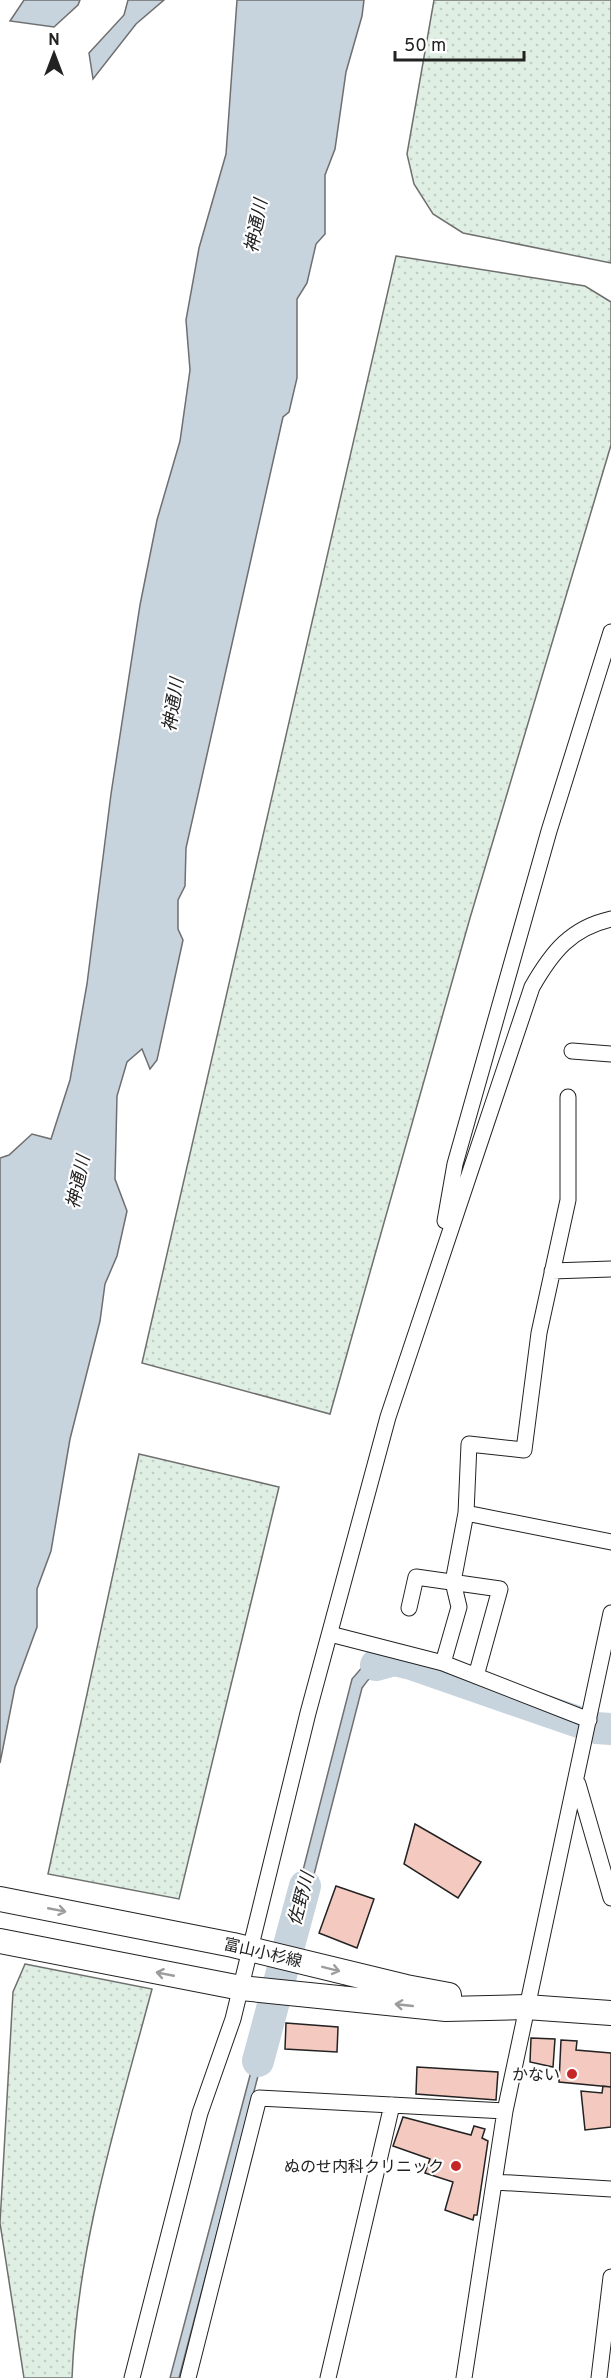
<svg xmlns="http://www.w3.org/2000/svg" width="611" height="2378" viewBox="0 0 611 2378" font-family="Overpass,'Noto Sans JP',sans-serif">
<defs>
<pattern id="green-dots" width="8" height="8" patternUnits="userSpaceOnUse" patternTransform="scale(1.5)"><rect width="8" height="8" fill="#e0efe3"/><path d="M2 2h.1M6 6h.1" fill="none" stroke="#c0cdc2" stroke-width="1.8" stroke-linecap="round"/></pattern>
</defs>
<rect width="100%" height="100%" fill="#fff"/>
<path fill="url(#green-dots)" stroke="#6f6f6f" stroke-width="1.5" d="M434,0H611V263L463,233L433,214L414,184L407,154Z
M396,256L585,286L611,302V445L470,918L330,1414L142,1363Z
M139,1454L279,1487L179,1899L48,1874Z
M25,1964L152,1989C118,2117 77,2245 72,2378H24L0,2223L13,1992Z"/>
<path fill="#c7d3dd" stroke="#6f6f6f" stroke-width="1.5" d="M24,0H80L78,5L54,27L10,21Z
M128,0H164L136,24L93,79L89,53L124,15Z
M237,0H364L362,16L346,72L335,149L325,175V234L316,244L307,283L297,299V378L289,412L283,417L186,848L185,886L178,900V929L183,940L157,1060L150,1069L142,1049L127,1062L117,1096L115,1179L127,1211L117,1256L105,1284L100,1321L70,1439L51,1551L37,1589V1627L15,1687L0,1763V1158L9,1155L32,1134L51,1139L70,1080L87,984L111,794L140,605L157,520L180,441L190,370L186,320L199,248L226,154Z
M388,1655L418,1660V1671C393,1665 377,1665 362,1688L300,1929L289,1925L352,1679L364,1665Z
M444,1666L496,1686L497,1696L436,1675Z
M514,1692L580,1718L576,1727L504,1700Z
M275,2019L269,2034L179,2378H170L262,2030L261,2020Z"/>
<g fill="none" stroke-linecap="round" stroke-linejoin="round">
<path stroke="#c7d3dd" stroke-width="32" d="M376,1665L394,1660L411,1664L596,1728L611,1729
M258,2061L305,1886"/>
</g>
<path fill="#f3c9c0" stroke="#222" stroke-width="1.5" d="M415,1824L481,1862L458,1898L404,1864Z
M336,1886L374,1899L357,1948L319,1933Z
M286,2023L338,2027L337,2052L285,2049Z
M531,2038L555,2039L553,2067L530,2062Z
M561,2040L577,2041L576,2050L611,2053V2087L559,2082Z
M417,2067L498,2072L496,2100L416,2094Z
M603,2086L611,2087V2127L585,2130L581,2091L602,2093Z
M403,2117L471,2135L474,2126L485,2129L482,2138L488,2141L477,2215H474L473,2220L445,2210L453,2182L425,2173L430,2159L393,2146Z"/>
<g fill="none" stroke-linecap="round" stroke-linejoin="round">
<g stroke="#222" stroke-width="17">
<path id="street" d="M572,1051L611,1054
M445,1221L455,1164L549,831L611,632
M552,1271L611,1269
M466,1513L611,1542
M409,1608L416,1577L500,1589L476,1676
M330,1634L443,1663L589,1720
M443,1663L459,1607L453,1582L466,1513L469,1444L524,1450L539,1333L568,1200V1097
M578,1784L611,1898
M495,2182L611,2189
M132,2378L200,2113L233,2019L308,1713L388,1417L532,987C552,952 571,928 611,919
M188,2378L259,2098L505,2111
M328,2378L392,2105
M464,2378L505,2111L611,1613
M599,2378L611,2277"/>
</g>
<g stroke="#222" stroke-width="26">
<path id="primary" d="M0,1899L233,1945L406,1987L449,1995
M0,1941L241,1988L446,2009L526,2007L611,2013"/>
</g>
<use href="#street" stroke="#fff" stroke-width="15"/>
<use href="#primary" stroke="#fff" stroke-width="24"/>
</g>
<defs><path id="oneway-shaft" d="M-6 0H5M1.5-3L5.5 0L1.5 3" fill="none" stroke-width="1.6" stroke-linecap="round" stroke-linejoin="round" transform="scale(1.5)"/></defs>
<g stroke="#9c9c9c">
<use href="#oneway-shaft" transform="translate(57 1910) rotate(11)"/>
<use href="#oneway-shaft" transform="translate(331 1969) rotate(14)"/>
<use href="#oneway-shaft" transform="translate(165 1974) rotate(-169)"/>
<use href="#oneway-shaft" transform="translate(404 2005) rotate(-174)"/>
</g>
<g fill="#c62828" stroke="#fff" stroke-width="2">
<circle cx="572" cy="2074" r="6"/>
<circle cx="456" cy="2166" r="6"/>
</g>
<g text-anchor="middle" stroke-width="4.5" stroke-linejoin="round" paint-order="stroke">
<g font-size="16" fill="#222" stroke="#fff">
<text transform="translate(263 1952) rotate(13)" y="6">富山小杉線</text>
</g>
<g font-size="16" fill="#222" stroke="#fff" text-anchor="end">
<text x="560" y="2080">かない</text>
<text x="444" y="2172">ぬのせ内科クリニック</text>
</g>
<g font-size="18" font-style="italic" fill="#222" stroke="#fff">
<text transform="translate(256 226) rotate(-79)" y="6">神通川</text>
<text transform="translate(173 705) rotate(-81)" y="6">神通川</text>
<text transform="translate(78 1182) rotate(-78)" y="6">神通川</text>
<text transform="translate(301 1899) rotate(-75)" y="6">佐野川</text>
</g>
</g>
<g transform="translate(54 54)" stroke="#ffffff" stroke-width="4.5" paint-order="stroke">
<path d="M0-4.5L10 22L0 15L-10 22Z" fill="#222222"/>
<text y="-9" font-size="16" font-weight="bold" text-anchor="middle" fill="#222222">N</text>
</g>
<path d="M395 51v9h129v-9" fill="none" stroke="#222222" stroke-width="3"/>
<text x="404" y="51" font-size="18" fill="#222222" stroke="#ffffff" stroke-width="4.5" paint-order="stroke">50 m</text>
</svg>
